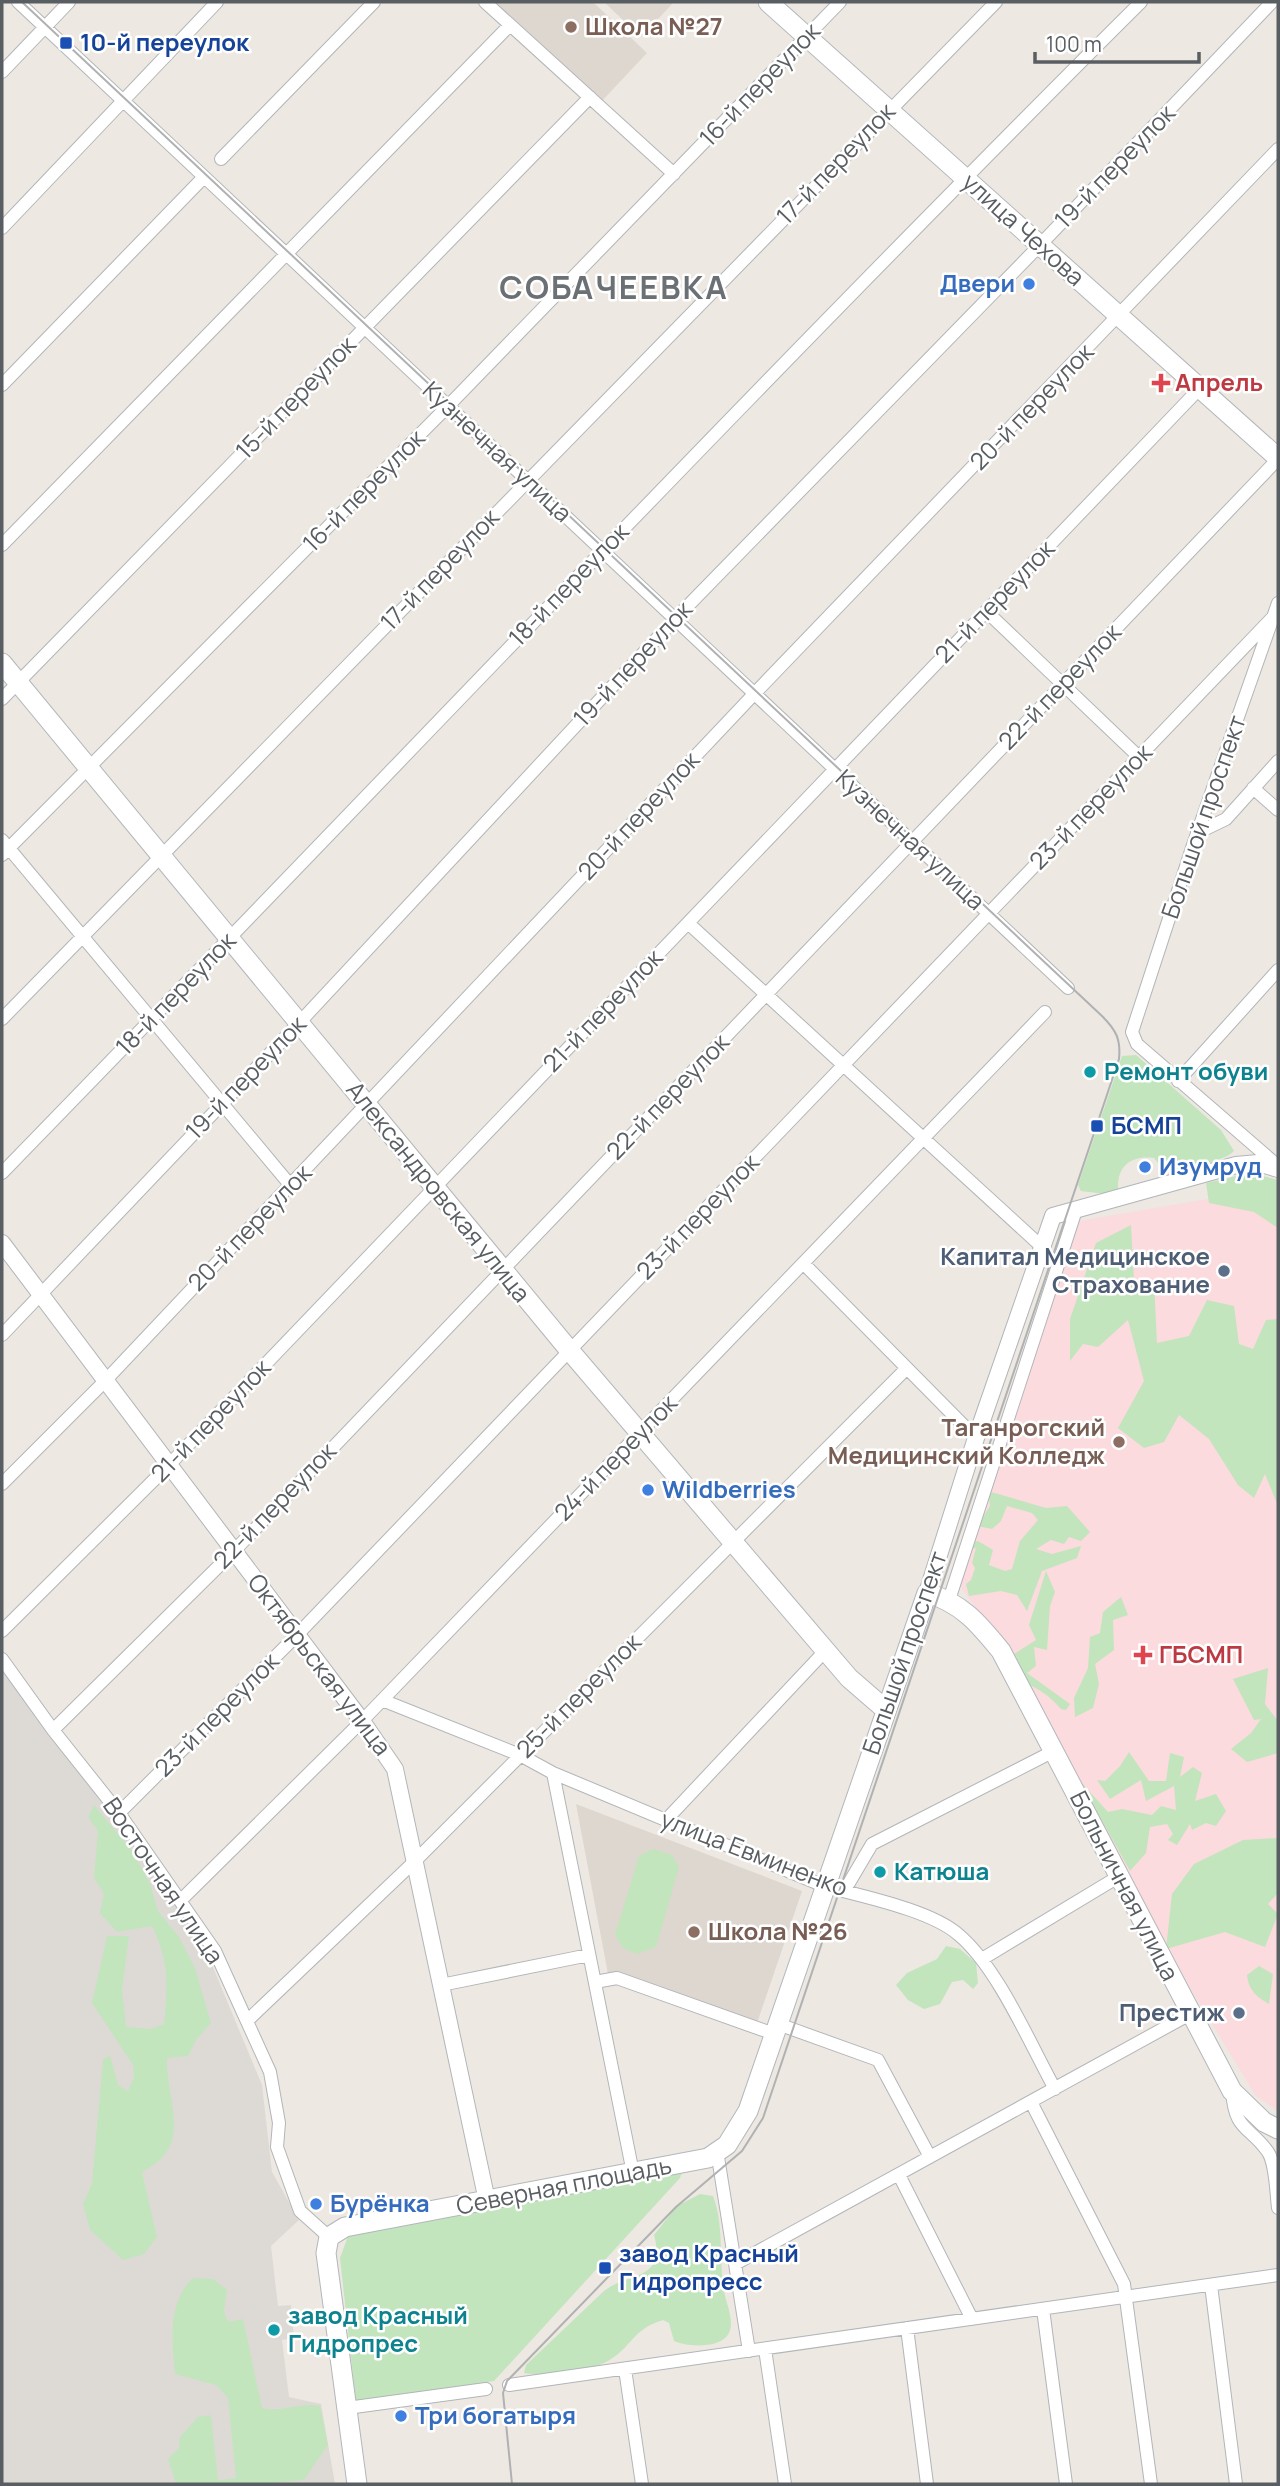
<svg xmlns="http://www.w3.org/2000/svg" width="1280" height="2486" viewBox="0 0 1280 2486" font-family="Manrope,sans-serif">
<rect width="100%" height="100%" fill="#ede8e1"/>
<path fill="#dddad5" d="M2,1664L200,1936L262,2085L272,2172L299,2220L271,2246L278,2306L291,2305L294,2338L282,2340L289,2397L321,2404L335,2484H2Z"/>
<path fill="#ddd7cf" d="M494,2H593L647,53L600,103Z
M604,2H674L641,37Z
M576,1804L802,1891L756,2026L608,1974Z"/>
<path fill="#fbdbdd" d="M1278,1187V2111L1256,2096L1166,1949L1004,1646L957,1582L1073,1222Z"/>
<path fill="#c2e5bd" d="M1136,1055L1221,1130L1234,1151C1224,1162 1178,1171 1163,1169L1154,1158C1131,1155 1117,1166 1118,1189L1106,1194L1081,1191L1078,1185L1122,1056Z
M1259,1175L1278,1180V1228L1254,1212L1209,1203L1206,1183L1236,1176Z
M1131,1225L1134,1281L1154,1282L1157,1343L1189,1336L1207,1300L1234,1306L1239,1344L1253,1349L1266,1320L1278,1319V1506L1265,1474L1254,1498L1238,1485L1209,1439L1179,1415L1164,1442L1144,1448L1118,1428L1144,1381L1128,1320L1098,1347L1083,1344L1070,1361V1319L1096,1243Z
M988,1491L1046,1508L1067,1506L1090,1532L1081,1541L1069,1537L1064,1544L1051,1540L1036,1549L1052,1554L1081,1546L1077,1558L1042,1571L1027,1611L1017,1595L1001,1591L969,1596L966,1584L971,1580L975,1568L972,1563L976,1548L969,1549L973,1542L978,1541L993,1550L989,1565L1005,1571L1012,1569L1020,1541L1038,1520L1032,1513L1007,1506L1001,1521L992,1529L977,1526L990,1506Z
M1046,1571L1055,1592L1050,1606L1047,1650L1034,1647L1036,1666L1027,1673L1070,1704L1066,1710L1061,1709C1049,1695 1036,1686 1018,1681L1017,1658L1014,1654L1036,1640L1029,1625Z
M1121,1597L1128,1615L1113,1620L1114,1650L1095,1664L1099,1684L1093,1708L1075,1717L1074,1698L1088,1668L1090,1637L1100,1633L1103,1612Z
M1268,1668L1265,1704L1278,1721V1753L1247,1762L1231,1749L1251,1733L1261,1719L1254,1720L1233,1679Z
M1129,1752L1149,1781H1166L1170,1753L1184,1757L1180,1777L1193,1767L1202,1773L1195,1801L1216,1794L1226,1811L1216,1826L1206,1823L1192,1830L1190,1824L1177,1845L1168,1840L1173,1834L1167,1824L1150,1827L1146,1853L1130,1871L1080,1781L1108,1812L1122,1809L1152,1815L1161,1806L1176,1810L1174,1786L1146,1801L1141,1780L1110,1799L1097,1780L1105,1781L1120,1766Z
M94,1805L133,1852L150,1884L158,1911L179,1937L195,1968L211,2023L196,2040L188,2056L167,2058C166,2104 195,2145 142,2172L157,2237L144,2254L123,2260L90,2230L83,2204L92,2183L103,2060L110,2055L118,2085L128,2091L134,2077L133,2065L92,2003L107,1936H129L122,1990L126,2027L151,2029L164,2024C168,1984 169,1961 152,1926L117,1932L100,1913L104,1894L94,1878L98,1831L88,1817Z
M1278,1838V1893L1268,1904L1278,1914L1265,1947L1225,1932L1166,1949L1172,1894L1194,1864L1243,1840Z
M653,1849L672,1855L679,1867L656,1947L637,1954L623,1948L615,1935L639,1856Z
M946,1946L960,1949L976,1963L978,1983L973,1989L963,1980L952,1982L940,2004L924,2009L908,2000L896,1985L907,1973L937,1959Z
M1259,1966L1273,1974L1269,2004C1256,1996 1249,1991 1247,1975Z
M683,2169L680,2178L494,2381L356,2403L340,2258L350,2231Z
M700,2194L713,2196C725,2227 718,2263 725,2296C728,2307 734,2323 729,2333C721,2349 687,2347 674,2341L669,2323L663,2320C633,2329 632,2346 611,2359C590,2373 548,2377 524,2373L526,2365L604,2291C628,2272 667,2281 654,2235L677,2206Z
M193,2278L213,2279L227,2290L224,2311L228,2322L243,2319L262,2408C281,2413 300,2402 320,2406L328,2445L304,2480L259,2484H176L168,2459L179,2448L180,2437L198,2417L211,2415L218,2480L236,2478L228,2398L216,2385L175,2374C172,2342 167,2302 193,2278Z"/>
<g fill="none" stroke-linecap="round" stroke-linejoin="round">
<g stroke="#b2b5b9" stroke-width="14">
<path id="minor" d="M18,2L1068,988
M485,2L674,174
M2,72L69,2
M221,159L374,2
M2,228L217,2
M2,385L204,177
M2,545L510,25
M1278,603L1193,845L1132,1032L1137,1044L1278,1166
M986,611L1139,757
M2,699L590,97
M1253,788L1278,810
M1197,833L1226,819L1278,761
M2,840L291,1186
M2,855L450,404L840,2
M688,923L1041,1246
M2,1019L996,2
M1178,1081L1278,970
M2,1173C382,783 755,386 1141,2
M803,1263L976,1438
M2,1335L299,1023L675,619L1040,245L1272,2
M2,1484L105,1381L755,693L1278,149
M949,1600L1076,1210
M2,1631L169,1465L1200,388
M2,1659L53,1730L119,1813L215,1951L270,2072L279,2123L277,2147L300,2211L329,2237
M382,1700L520,1755L553,1773L824,1886C861,1896 931,1910 959,1935C998,1968 1030,2044 1055,2089
M53,1730L234,1551L1278,459
M553,1773L633,2173
M119,1813L297,1635L1273,617
M666,1820L825,1651
M839,1890L849,1883L872,1844L1054,1751
M182,1899L362,1721L1045,1012
M982,1959L1118,1877
M595,1982L617,1978L774,2034
M441,1985L589,1955
M248,2020L415,1861L907,1368
M778,2024L878,2060L930,2157
M1232,2091C1235,2132 1249,2125 1268,2152C1276,2164 1276,2192 1278,2208
M1031,2102L1124,2284L1151,2484
M717,2151L749,2351
M899,2175L972,2319
M735,2264L1190,2014
M1211,2285L1236,2484
M1043,2309L1066,2484
M907,2328L927,2484
M765,2349L785,2484
M625,2369L642,2484
M509,2385L1278,2275
M347,2408L486,2389"/>
</g>
<g stroke="#b2b5b9" stroke-width="18">
<path id="tertiary" d="M2,1243L362,1721L395,1769L487,2201
M927,1593L976,1438L1053,1216L1236,1165L1258,1163L1278,1169"/>
</g>
<g stroke="#b3b7bc" stroke-width="21">
<path id="secondary" d="M768,2L1278,458
M2,663L570,1351L849,1678L886,1710
M357,2484L326,2253L329,2237L345,2227L708,2158L727,2145L748,2111L927,1593C962,1603 979,1624 1001,1651L1232,2091L1264,2122L1278,2129"/>
</g>
<use href="#minor" stroke="#fff" stroke-width="12"/>
<use href="#tertiary" stroke="#fff" stroke-width="16"/>
<use href="#secondary" stroke="#fff" stroke-width="19"/>
<path stroke="#b0b1b2" stroke-width="2" d="M22,2L1102,1016C1116,1030 1121,1039 1119,1059L763,2118L742,2151L676,2207L507,2381L503,2393L512,2484"/>
</g>
<g fill="#8d6e63" stroke="#fff" stroke-width="2.5">
<circle cx="571" cy="27" r="7"/>
<circle cx="1119" cy="1442" r="7"/>
<circle cx="694" cy="1932" r="7"/>
</g>
<g fill="#1a4fb4" stroke="#fff" stroke-width="2.5">
<rect x="59" y="36" width="14" height="14" rx="3.5"/>
<rect x="1090" y="1119" width="14" height="14" rx="3.5"/>
<rect x="598" y="2261" width="14" height="14" rx="3.5"/>
</g>
<g fill="#3f7fe0" stroke="#fff" stroke-width="2.5">
<circle cx="1029" cy="284" r="7"/>
<circle cx="1145" cy="1167" r="7"/>
<circle cx="648" cy="1490" r="7"/>
<circle cx="316" cy="2204" r="7"/>
<circle cx="401" cy="2416" r="7"/>
</g>
<g fill="#e0444e" stroke="#fff" stroke-width="2.5">
<path d="M1157.5 372.5h7v7h7v7h-7v7h-7v-7h-7v-7h7z"/>
<path d="M1139.5 1644.5h7v7h7v7h-7v7h-7v-7h-7v-7h7z"/>
</g>
<g fill="#0f9aa8" stroke="#fff" stroke-width="2.5">
<circle cx="1090" cy="1072" r="7"/>
<circle cx="880" cy="1872" r="7"/>
<circle cx="274" cy="2330" r="7"/>
</g>
<g fill="#5c6f8a" stroke="#fff" stroke-width="2.5">
<circle cx="1224" cy="1271" r="7"/>
<circle cx="1239" cy="2013" r="7"/>
</g>
<g text-anchor="middle" stroke-width="5" stroke-linejoin="round" paint-order="stroke">
<g font-size="24" font-weight="bold" fill="#785e54" stroke="#fff" text-anchor="start">
<text x="585" y="35">Школа №27</text>
<text x="1105" y="1436" text-anchor="end">Таганрогский<tspan x="1105" dy="28">Медицинский Колледж</tspan></text>
<text x="708" y="1940">Школа №26</text>
</g>
<g font-size="24" font-weight="bold" fill="#164399" stroke="#fff" text-anchor="start">
<text x="80" y="51">10-й переулок</text>
<text x="1111" y="1134">БСМП</text>
<text x="619" y="2262">завод Красный<tspan x="619" dy="28">Гидропресс</tspan></text>
</g>
<g font-size="24" fill="#595e62" stroke="#fff">
<text transform="translate(760 85) rotate(-46)" y="8">16-й переулок</text>
<text transform="translate(836 164) rotate(-46)" y="8">17-й переулок</text>
<text transform="translate(1115 167) rotate(-46)" y="8">19-й переулок</text>
<text transform="translate(1023 230) rotate(42)" y="8">улица Чехова</text>
<text transform="translate(296 398) rotate(-46)" y="8">15-й переулок</text>
<text transform="translate(1032 407) rotate(-46)" y="8">20-й переулок</text>
<text transform="translate(497 452) rotate(43)" y="8">Кузнечная улица</text>
<text transform="translate(364 491) rotate(-45)" y="8">16-й переулок</text>
<text transform="translate(440 570) rotate(-46)" y="8">17-й переулок</text>
<text transform="translate(569 585) rotate(-46)" y="8">18-й переулок</text>
<text transform="translate(995 602) rotate(-46)" y="8">21-й переулок</text>
<text transform="translate(633 664) rotate(-47)" y="8">19-й переулок</text>
<text transform="translate(1060 687) rotate(-46)" y="8">22-й переулок</text>
<text transform="translate(1091 807) rotate(-46)" y="8">23-й переулок</text>
<text transform="translate(639 816) rotate(-47)" y="8">20-й переулок</text>
<text transform="translate(1204 817) rotate(-71)" y="8">Большой проспект</text>
<text transform="translate(910 840) rotate(43)" y="8">Кузнечная улица</text>
<text transform="translate(176 994) rotate(-46)" y="8">18-й переулок</text>
<text transform="translate(603 1011) rotate(-46)" y="8">21-й переулок</text>
<text transform="translate(246 1078) rotate(-46)" y="8">19-й переулок</text>
<text transform="translate(668 1097) rotate(-46)" y="8">22-й переулок</text>
<text transform="translate(438 1192) rotate(51)" y="8">Александровская улица</text>
<text transform="translate(698 1217) rotate(-46)" y="8">23-й переулок</text>
<text transform="translate(250 1228) rotate(-46)" y="8">20-й переулок</text>
<text transform="translate(211 1421) rotate(-46)" y="8">21-й переулок</text>
<text transform="translate(616 1458) rotate(-46)" y="8">24-й переулок</text>
<text transform="translate(275 1506) rotate(-46)" y="8">22-й переулок</text>
<text transform="translate(905 1653) rotate(-71)" y="8">Большой проспект</text>
<text transform="translate(319 1665) rotate(53)" y="8">Октябрьская улица</text>
<text transform="translate(579 1696) rotate(-45)" y="8">25-й переулок</text>
<text transform="translate(217 1715) rotate(-45)" y="8">23-й переулок</text>
<text transform="translate(754 1854) rotate(21)" y="8">улица Евминенко</text>
<text transform="translate(163 1881) rotate(56)" y="8">Восточная улица</text>
<text transform="translate(1124 1886) rotate(63)" y="8">Больничная улица</text>
<text transform="translate(564 2186) rotate(-11)" y="8">Северная площадь</text>
</g>
<g font-size="24" font-weight="bold" fill="#366cbe" stroke="#fff" text-anchor="start">
<text x="1015" y="292" text-anchor="end">Двери</text>
<text x="1159" y="1175">Изумруд</text>
<text x="662" y="1498">Wildberries</text>
<text x="330" y="2212">Бурёнка</text>
<text x="415" y="2424">Три богатыря</text>
</g>
<g font-size="24" font-weight="bold" fill="#be3a42" stroke="#fff" text-anchor="start">
<text x="1175" y="391">Апрель</text>
<text x="1159" y="1663">ГБСМП</text>
</g>
<g font-size="24" font-weight="bold" fill="#0d838f" stroke="#fff" text-anchor="start">
<text x="1104" y="1080">Ремонт обуви</text>
<text x="894" y="1880">Катюша</text>
<text x="288" y="2324">завод Красный<tspan x="288" dy="28">Гидропрес</tspan></text>
</g>
<g font-size="24" font-weight="bold" fill="#4e5e75" stroke="#fff" text-anchor="end">
<text x="1210" y="1265">Капитал Медицинское<tspan x="1210" dy="28">Страхование</tspan></text>
<text x="1225" y="2021">Престиж</text>
</g>
<g font-size="32" font-weight="bold" letter-spacing="2" fill="#6a7074" stroke="#fff">
<text x="614" y="299">СОБАЧЕЕВКА</text>
</g>
</g>
<rect width="1280" height="2486" fill="none" stroke="#595e62" stroke-width="7"/>
<path d="M1035 52v10h164v-10" fill="none" stroke="#595e62" stroke-width="3.5"/>
<text x="1046" y="52" font-size="21" fill="#595e62" stroke="#ffffff" stroke-width="5" paint-order="stroke">100 m</text>
</svg>
